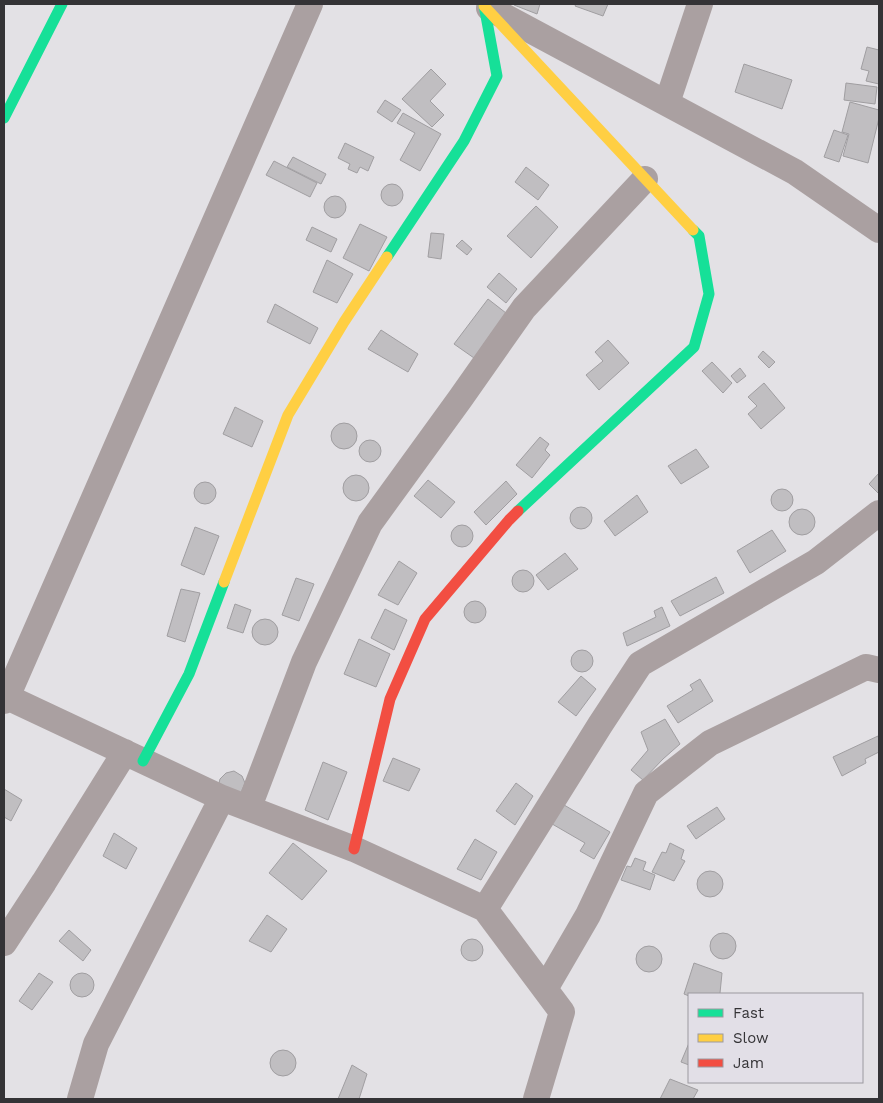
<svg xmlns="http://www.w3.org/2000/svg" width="883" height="1103" viewBox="0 0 883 1103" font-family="'Work Sans',sans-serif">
<rect width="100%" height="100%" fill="#e3e1e5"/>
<path fill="#c0bec1" stroke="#a09ea1" d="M514,4H540L537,14L514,5Z
M576,4H608L603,16L575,6Z
M867,47L879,50V84L866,81L869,71L861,69Z
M744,64L792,80L782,109L735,92Z
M431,69L446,84L430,101L444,115L432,127L402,99Z
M846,83L877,87L875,104L844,100Z
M385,100L401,110L392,122L377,112Z
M850,102L879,110V118L868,163L843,156L849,134L842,132Z
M403,113L441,134L420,171L400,160L415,133L397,123Z
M834,130L848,135L839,162L824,157Z
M345,143L374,157L368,171L360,167L357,173L348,169L350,164L338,158Z
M293,157L326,174L321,184L287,167Z
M274,161L317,183L310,197L266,175Z
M526,167L549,185L538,200L515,182Z
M381 195a11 11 0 1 1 22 0a11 11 0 1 1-22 0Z
M324 207a11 11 0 1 1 22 0a11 11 0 1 1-22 0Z
M536,206L558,227L531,258L507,236Z
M360,224L387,237L369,271L343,258Z
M312,227L337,239L331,252L306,240Z
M431,233L444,234L441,259L428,257Z
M462,240L472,249L467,255L456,246Z
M327,260L353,274L337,303L313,292Z
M499,273L517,289L506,303L487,287Z
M488,299L506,313L474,358L454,344Z
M275,304L318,328L310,344L267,322Z
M381,330L418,354L408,372L368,349Z
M608,340L629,363L599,390L586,375L603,361L595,352Z
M763,351L775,362L769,368L758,357Z
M712,362L732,383L723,393L702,371Z
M740,368L746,376L737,383L731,376Z
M764,383L785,408L761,429L748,414L757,406L748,397Z
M235,407L263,421L252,447L223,434Z
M331 436a13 13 0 1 1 26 0a13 13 0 1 1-26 0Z
M540,437L549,444L545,450L550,455L532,478L516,465Z
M359 451a11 11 0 1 1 22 0a11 11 0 1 1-22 0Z
M696,449L709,467L681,484L668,466Z
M879,473V494L869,484Z
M343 488a13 13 0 1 1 26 0a13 13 0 1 1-26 0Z
M428,480L455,502L441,518L414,496Z
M506,481L517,494L486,525L474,512Z
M194 493a11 11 0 1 1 22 0a11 11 0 1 1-22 0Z
M771 500a11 11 0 1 1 22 0a11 11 0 1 1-22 0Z
M637,495L648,512L615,536L604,521Z
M570 518a11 11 0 1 1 22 0a11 11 0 1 1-22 0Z
M789 522a13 13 0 1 1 26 0a13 13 0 1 1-26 0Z
M451 536a11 11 0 1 1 22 0a11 11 0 1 1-22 0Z
M195,527L219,536L204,575L181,565Z
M772,530L786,551L750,573L737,551Z
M565,553L578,569L548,590L536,575Z
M399,561L417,573L398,605L378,595Z
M512 581a11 11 0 1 1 22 0a11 11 0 1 1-22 0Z
M716,577L724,593L680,616L671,601Z
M296,578L314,584L299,621L282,615Z
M181,589L200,593L185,642L167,636Z
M464 612a11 11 0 1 1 22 0a11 11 0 1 1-22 0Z
M235,604L251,610L243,633L227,628Z
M662,607L670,626L627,646L623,633L656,617L654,611Z
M385,609L407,620L394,650L371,638Z
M252 632a13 13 0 1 1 26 0a13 13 0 1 1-26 0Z
M359,639L390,654L376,687L344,674Z
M571 661a11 11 0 1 1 22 0a11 11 0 1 1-22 0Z
M581,676L596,689L576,716L558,702Z
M700,679L713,701L678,723L667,706L693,690L690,685Z
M665,719L680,744L663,759L643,780L631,770L648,750L641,732Z
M878,736L879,740V752L865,759L866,763L842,776L833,757Z
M393,758L420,769L409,791L383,781Z
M323,762L347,772L328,820L305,810Z
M234,771L242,776L245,783L240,795L219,783L220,779L226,773Z
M516,783L533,796L515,825L496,811Z
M4,789L22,800L11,821L4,817Z
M559,802L610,832L594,859L580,851L585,843L547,821Z
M717,807L725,819L696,839L687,826Z
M114,833L137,848L126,869L103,856Z
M475,839L497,852L481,880L457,869Z
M293,843L327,871L302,900L269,873Z
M670,843L684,850L681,859L685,861L674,881L652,872L662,852L666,853Z
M635,858L646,862L643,870L655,875L650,890L621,880L627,866L631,867Z
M697 884a13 13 0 1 1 26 0a13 13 0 1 1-26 0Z
M267,915L287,929L271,952L249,941Z
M69,930L91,950L83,961L59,941Z
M710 946a13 13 0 1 1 26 0a13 13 0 1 1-26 0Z
M461 950a11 11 0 1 1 22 0a11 11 0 1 1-22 0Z
M636 959a13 13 0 1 1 26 0a13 13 0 1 1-26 0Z
M694,963L722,973L720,993L719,994H689V996L684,994Z
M39,973L53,982L32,1010L19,1001Z
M70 985a12 12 0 1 1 24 0a12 12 0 1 1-24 0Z
M689,1043V1065L681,1062Z
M270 1063a13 13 0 1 1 26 0a13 13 0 1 1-26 0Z
M352,1065L367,1074L359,1099H338Z
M670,1079L698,1090L693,1099H660Z"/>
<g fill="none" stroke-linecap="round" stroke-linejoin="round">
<path stroke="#aaa0a1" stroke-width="26" d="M489,8L795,172L879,230
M667,103L700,4
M7,697L222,798L354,849L485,909L562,1012L536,1099
M4,701L7,697L310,4
M249,807L304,662L370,523L460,399L524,308L645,179
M485,909L600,725L640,664L816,562L879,513
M4,943L44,882L125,752
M545,989L588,915L646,793L710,743L866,667L879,670
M80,1099L96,1044L222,798"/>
<path stroke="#16e098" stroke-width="11" d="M4,118L62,4
M387,257L464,141L497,76L484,5
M518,511L694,347L709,294L699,236L693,230
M143,761L189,674L224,582"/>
<path stroke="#ffcf43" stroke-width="11" d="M484,6L693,230
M224,582L288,415L344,322L387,257"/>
<path stroke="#f24e42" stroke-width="11" d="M354,849L390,699L425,619L509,520L518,511"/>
</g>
<rect width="883" height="1103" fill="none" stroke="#343336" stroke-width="10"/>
<rect x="688" y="993" width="175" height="90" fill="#e2dfe7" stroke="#9c9aa0"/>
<rect x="698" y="1009" width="25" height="8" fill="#16e098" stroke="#9c9aa0"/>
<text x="733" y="1018" font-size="15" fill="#343336">Fast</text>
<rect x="698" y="1034" width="25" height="8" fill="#ffcf43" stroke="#9c9aa0"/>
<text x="733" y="1043" font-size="15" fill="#343336">Slow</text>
<rect x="698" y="1059" width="25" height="8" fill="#f24e42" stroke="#9c9aa0"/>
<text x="733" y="1068" font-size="15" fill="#343336">Jam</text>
</svg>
